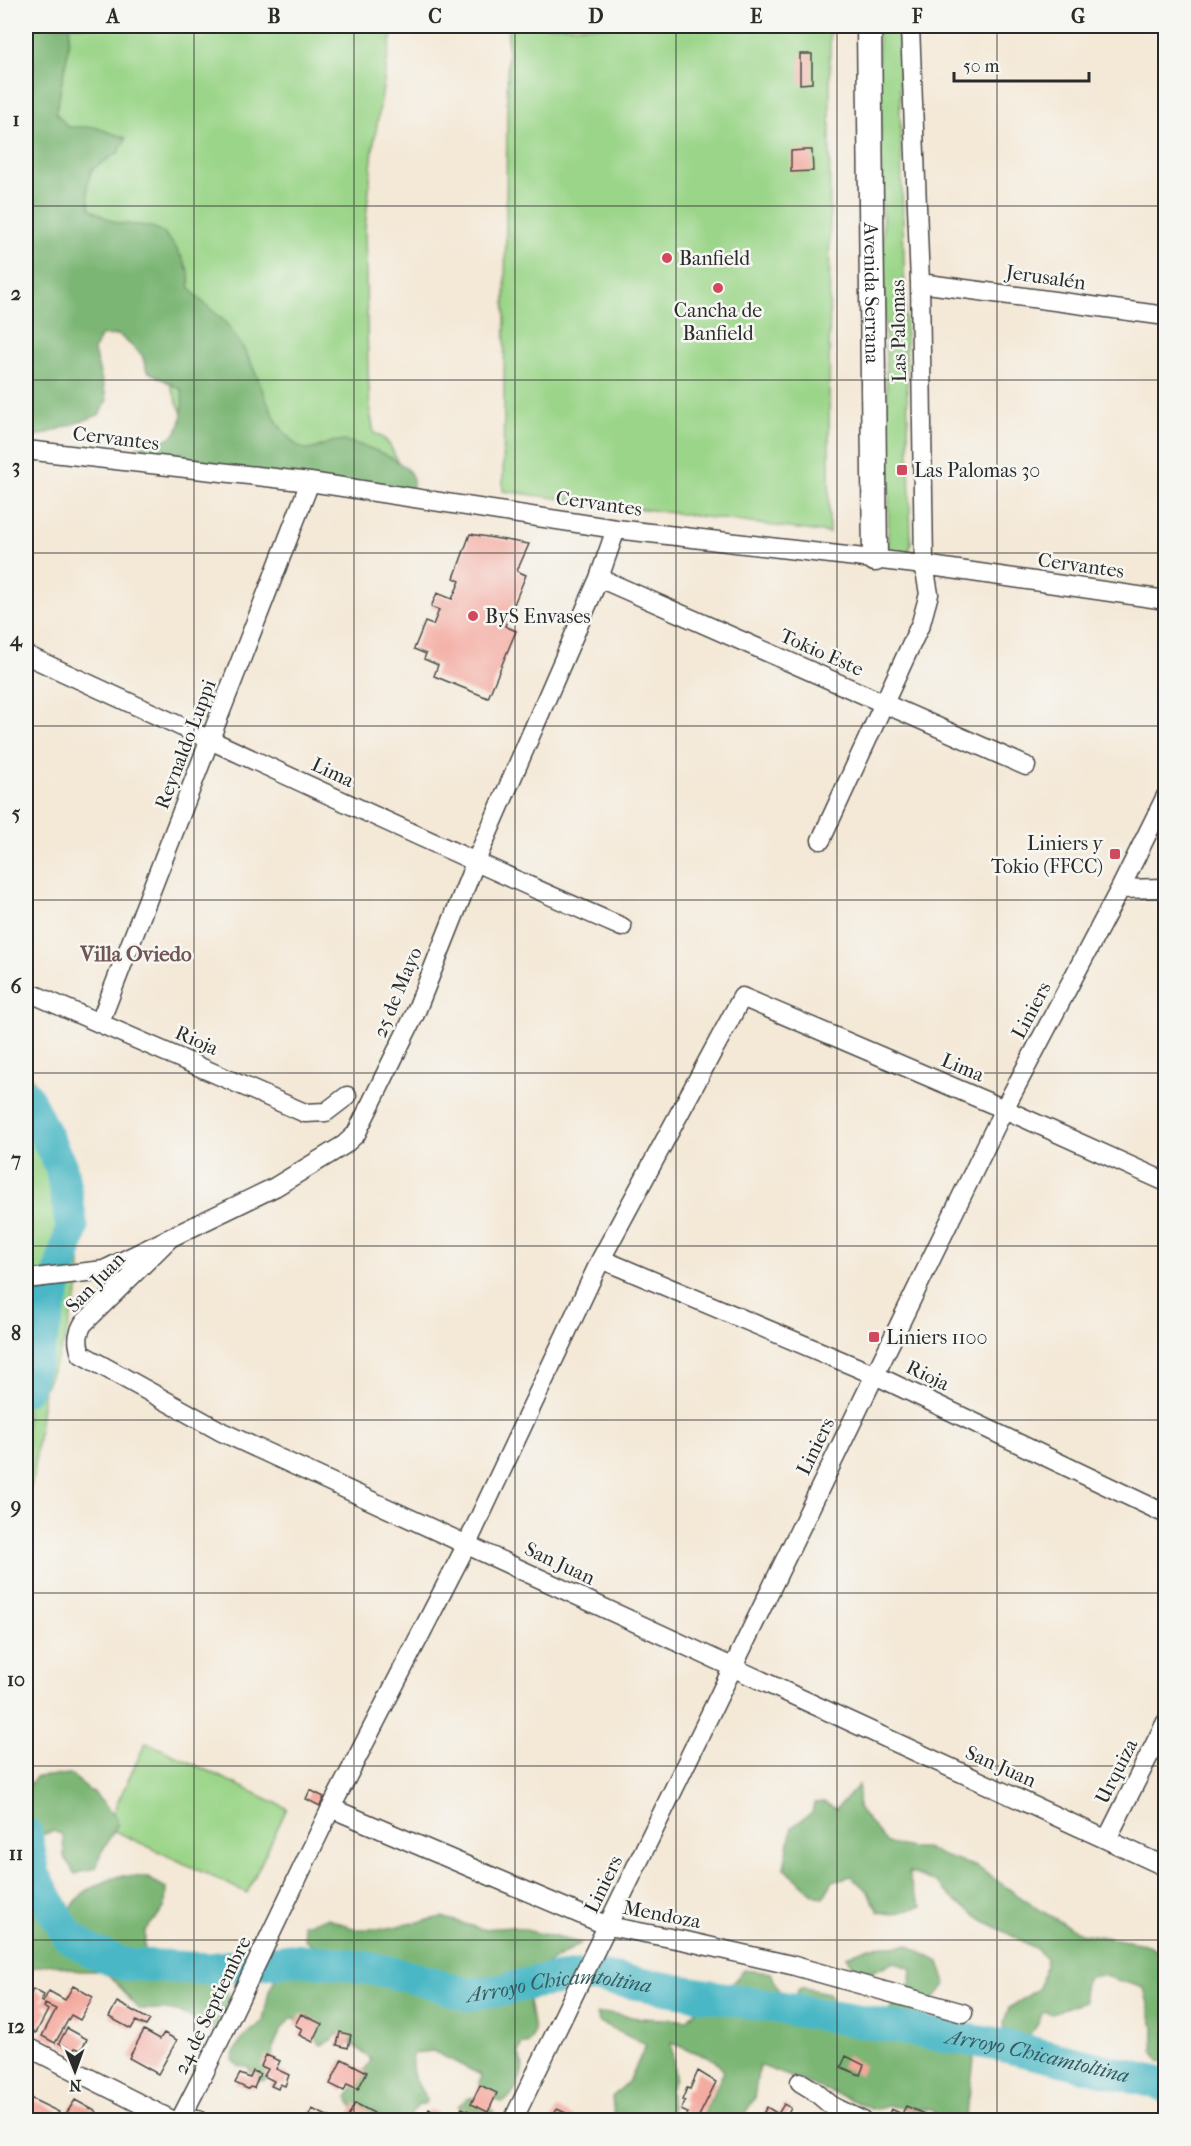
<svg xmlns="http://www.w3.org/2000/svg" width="1191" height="2146" viewBox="0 0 1191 2146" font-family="'IM FELL French Canon',serif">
<rect width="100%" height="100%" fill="#f6f6f2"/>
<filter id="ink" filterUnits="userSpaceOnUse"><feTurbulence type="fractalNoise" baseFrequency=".0167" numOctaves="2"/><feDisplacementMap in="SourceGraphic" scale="12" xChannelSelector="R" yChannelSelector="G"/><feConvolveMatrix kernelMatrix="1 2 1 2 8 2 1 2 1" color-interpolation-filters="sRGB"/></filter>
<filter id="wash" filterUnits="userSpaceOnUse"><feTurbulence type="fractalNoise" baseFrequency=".008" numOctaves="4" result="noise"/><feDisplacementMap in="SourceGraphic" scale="24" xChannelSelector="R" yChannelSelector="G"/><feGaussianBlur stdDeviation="1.35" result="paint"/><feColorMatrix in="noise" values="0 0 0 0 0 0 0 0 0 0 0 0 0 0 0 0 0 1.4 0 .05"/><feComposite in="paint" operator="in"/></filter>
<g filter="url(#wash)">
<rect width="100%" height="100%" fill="#f4e8d6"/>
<path fill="#9bd589" stroke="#63805a" stroke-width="1.5" d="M26,26H393L373,149L365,229L368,370L370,411L374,433C397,442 393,463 407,478L183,417L166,374L128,331L26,294Z
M508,26H830L829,533L503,491Z
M878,26H898L911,541C911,555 901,554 889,552L888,545L889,488Z
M26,1067L44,1099L72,1171L80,1251V1284L64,1343L44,1389L33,1479L26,1499Z
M146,1742L287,1808L247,1893L106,1827Z"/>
<path fill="#7cb675" stroke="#547050" stroke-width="1.5" d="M26,26H70L67,57L56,113L68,127H94L126,138L119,152L92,169L87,185L90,208C99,214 107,220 118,223C135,226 155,222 168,238C174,244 187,265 189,273C190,277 189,282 190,287C194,298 216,312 225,322C231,330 238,339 243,348C262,378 269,425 298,446C313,456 323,442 336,441C355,440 399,457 410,473C415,481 415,487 408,493L131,456L134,449C139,447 145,443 152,441C156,439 161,440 166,439C185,433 183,405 182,390L147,371L142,355L119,335L100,336L94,351L107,400L99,415L42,435L26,436V249L33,246L37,233L26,218Z
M70,1774L85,1786L88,1791L94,1793L117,1819V1825L100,1855L96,1868L75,1874L64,1856L63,1835L53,1831L39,1836L26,1853V1788L36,1777Z
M859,1785L858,1808L887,1843L911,1848H926L943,1856L977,1867L1038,1909L1080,1933L1145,1944L1165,1956V2062L1159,2061L1153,2050L1154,2028L1144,1988L1101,1975L1087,1978L1084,1987L1085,2001L1051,2013L1043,2012C1033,2036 1032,2036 1006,2035L1003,2024L1009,2008L1038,1989L1042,1981L1046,1958L1035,1948L983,1920L955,1901L937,1883L909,1872C910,1886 914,1895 922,1906L894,1914L879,1912L867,1891L851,1876L833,1881L823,1898L813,1894L784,1868L792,1827L812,1813L814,1803L824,1802L836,1809Z
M119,1876L146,1877L166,1888L165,1907L145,1931L144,1970L158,1977L220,1984L228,1993V2008L216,2030C205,2027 197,2019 186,2015C171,2009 155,2009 139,2009L112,1979L101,1971H79L51,1964L32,1968L26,1965V1906L65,1921C79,1889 88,1889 119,1876Z
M442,1917L481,1929L513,1927L581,1943L536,1971L528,1994L534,2031L532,2039L528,2044H522L518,2053C520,2056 521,2059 522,2062C525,2074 513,2098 502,2103L490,2096L487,2105L496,2115V2120C480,2120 466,2122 458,2106L468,2098L482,2097L480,2082L481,2075L433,2051L414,2053C407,2071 418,2084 427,2100L424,2104H419L406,2120H359L348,2098L357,2078L368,2066L371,2060C361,2048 349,2044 338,2034L333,2039L321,2045L304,2023L292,2017C275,2035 270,2051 271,2076L264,2081L253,2078L249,2068L237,2065L233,2061L234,2052L244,2037L263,2021L269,1991L276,1977L290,1972H304L315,1946L305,1939L303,1924L328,1918L355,1929H384Z
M908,1945L939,1962L946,1984C933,1999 924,2008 926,2028L968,2039L974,2060L969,2098L963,2120H938L932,2110L888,2106L871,2109L845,2097L759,2065L754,2099L741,2120H701L724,2071L714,2060L671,2043L675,2078L670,2090L672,2110L662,2120H621L614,2116L612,2097L629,2081L646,2045L599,2022L597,2014L609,2013L638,2018L687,2020L697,2009L715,2002L744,1970L771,1973L783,2000L790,2003L800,1987L828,1993L840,2016L862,2018L891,2010L911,1982L912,1969L894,1962L874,1971L859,1973L846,1956L869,1947Z"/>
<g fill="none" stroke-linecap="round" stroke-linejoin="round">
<g stroke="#4ab7c5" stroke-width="33">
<path d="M26,1096L61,1167L72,1228L38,1351L26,1389"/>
<path id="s1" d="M26,1834L34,1875L68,1936L92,1952L123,1964L209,1969L291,1960L330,1962L385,1971L430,1982L467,1995L503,1990L536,1982L578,1977H599L1004,2046L1154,2082L1166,2087"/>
</g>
</g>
<g id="blocks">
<path fill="#f4a79d" d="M800,54H812V83L800,84Z
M805,150H812L813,171L791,172V151Z
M470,534L529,544L517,571L526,575L505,626L516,631L488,698L434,676L438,665L424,659L426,654L414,649L425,622L433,625L439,610L431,607L437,593L452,599L460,581L454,578Z
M310,1790L324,1797L320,1806L306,1799Z
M73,1986L93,1997L80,2020L71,2015L55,2043L42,2036L56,2009L45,2004L44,2007L48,2010L36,2033L26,2028V2004L33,1989L44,1995L41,2001L43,2002L49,1991L65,2000Z
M117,2002L150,2020L146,2026L136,2021L131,2029L109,2017Z
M301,2014L322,2024L313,2042L299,2035L302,2029L295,2025Z
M67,2028L87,2039L81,2050L75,2048L73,2051L59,2043Z
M144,2030L160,2039L164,2033L177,2040L158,2074L129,2058Z
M340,2032L351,2035L348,2048L337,2045Z
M266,2055L280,2061L276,2069L289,2075L285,2086L280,2084L278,2089L271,2086L274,2081L264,2076L268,2069L261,2066Z
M846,2056L864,2065L860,2075L841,2067Z
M342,2059L367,2072L358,2089L347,2084L344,2091L330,2084Z
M253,2071L260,2074L254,2088L250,2087L248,2089L235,2083L240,2074L250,2078Z
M698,2071L716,2082L697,2120H684L688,2113L681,2110L685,2101L682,2100L687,2088L690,2089Z
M480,2085L497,2093L488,2112L471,2104Z
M26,2096L59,2112L54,2120L26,2119Z
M75,2100L97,2112L93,2120H62Z
M355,2103L374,2113L372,2117L379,2120H348L347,2119Z
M784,2104L791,2108L786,2118L791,2120H759L767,2107L778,2114Z
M906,2106L938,2120H886L891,2109L902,2114Z
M462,2108L489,2120H455Z
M312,2109L336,2120H307Z
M429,2109L448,2117L446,2120H424Z
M557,2109L581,2120H551Z"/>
</g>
</g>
<g filter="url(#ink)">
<use href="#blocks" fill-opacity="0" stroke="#494745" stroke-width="1.5"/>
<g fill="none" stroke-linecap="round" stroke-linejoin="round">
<g stroke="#494745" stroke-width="21">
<path id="minor" d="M920,283L1166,316
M26,450L310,482L616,529L924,565L1166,600
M599,578L1026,766
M26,655C225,746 422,840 622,927
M821,840L921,623L929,594L924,565L920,283L910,26
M1120,889L1166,888
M26,991L305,1113L326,1112L347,1096
M100,1022L310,482
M170,1238L83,1324C77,1335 77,1342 81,1354L222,1432L1166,1867
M601,1259L875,1375L1166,1514
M26,1279L104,1270L275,1187L344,1145L356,1134L415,1014L475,863L599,578L616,529
M331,1808L608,1926L686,1941L791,1965L963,2013
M1107,1839L1166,1722
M26,2046L172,2120
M800,2082L813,2090L832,2106L861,2120
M180,2120L204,2073L331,1808L467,1544L601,1259L742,997L1004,1109L1166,1182
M196,2120H198
M513,2120L1004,1109L1120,889L1166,796"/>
</g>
<g stroke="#494745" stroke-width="27">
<g id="major">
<path id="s2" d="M869,26L875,559"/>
</g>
</g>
<use href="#minor" stroke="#fff" stroke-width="18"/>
<use href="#major" stroke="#fff" stroke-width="24"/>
</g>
</g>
<path fill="none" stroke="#2b2b2b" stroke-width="1.5" stroke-opacity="0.55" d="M194,26V2120M354,26V2120M515,26V2120M676,26V2120M837,26V2120M997,26V2120M26,206H1166M26,380H1166M26,553H1166M26,726H1166M26,900H1166M26,1073H1166M26,1246H1166M26,1420H1166M26,1593H1166M26,1766H1166M26,1940H1166"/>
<g fill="#d1495b" stroke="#f6f6f2" stroke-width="2">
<circle cx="667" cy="258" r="6"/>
<circle cx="718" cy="288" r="6"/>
<rect x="896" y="464" width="12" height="12" rx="3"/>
<circle cx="473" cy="616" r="6"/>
<rect x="1109" y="848" width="12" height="12" rx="3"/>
<rect x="868" y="1331" width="12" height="12" rx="3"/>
</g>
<g text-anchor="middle" stroke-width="5" stroke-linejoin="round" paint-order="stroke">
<g font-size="20" fill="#2b2b2b" stroke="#f6f6f2" text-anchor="start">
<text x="679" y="265">Banfield</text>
<text x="718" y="317" text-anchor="middle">Cancha de<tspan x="718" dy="23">Banfield</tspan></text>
<text x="914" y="477">Las Palomas 30</text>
<text x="485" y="623">ByS Envases</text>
<text x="1103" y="850" text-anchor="end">Liniers y<tspan x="1103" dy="23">Tokio (FFCC)</tspan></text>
<text x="886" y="1344">Liniers 1100</text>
</g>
<g font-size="20" fill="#2b2b2b" stroke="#f6f6f2">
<text transform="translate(1046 277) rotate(8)" y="7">Jerusalén</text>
<text dy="7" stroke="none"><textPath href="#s2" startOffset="267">Avenida Serrana</textPath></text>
<text transform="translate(898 331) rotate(-91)" y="7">Las Palomas</text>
<text transform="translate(116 438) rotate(7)" y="7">Cervantes</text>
<text transform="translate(599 503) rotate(8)" y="7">Cervantes</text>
<text transform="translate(1081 565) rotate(8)" y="7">Cervantes</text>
<text transform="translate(822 652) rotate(24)" y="7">Tokio Este</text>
<text transform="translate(185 744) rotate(-69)" y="7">Reynaldo Luppi</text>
<text transform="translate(333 772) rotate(25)" y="7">Lima</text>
<text transform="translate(397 992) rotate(-67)" y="7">25 de Mayo</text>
<text transform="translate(1031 1010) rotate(-62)" y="7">Liniers</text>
<text transform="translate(197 1040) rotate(24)" y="7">Rioja</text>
<text transform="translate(963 1067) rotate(23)" y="7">Lima</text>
<text transform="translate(95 1282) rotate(-46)" y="7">San Juan</text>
<text transform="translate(928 1375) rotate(26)" y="7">Rioja</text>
<text transform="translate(815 1446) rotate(-64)" y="7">Liniers</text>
<text transform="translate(560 1563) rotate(25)" y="7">San Juan</text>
<text transform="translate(1001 1766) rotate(24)" y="7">San Juan</text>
<text transform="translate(1116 1771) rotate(-63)" y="7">Urquiza</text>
<text transform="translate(603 1884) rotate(-64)" y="7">Liniers</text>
<text transform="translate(662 1914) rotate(11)" y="7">Mendoza</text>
<text transform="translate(212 2005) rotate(-64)" y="7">24 de Septiembre</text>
</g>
<g font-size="21" font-weight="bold" fill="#715653" stroke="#f6f6f2">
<text x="136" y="961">Villa Oviedo</text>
</g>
<g font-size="21" font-style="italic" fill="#365c61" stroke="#f6f6f2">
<text dy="7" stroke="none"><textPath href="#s1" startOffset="616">Arroyo Chicamtoltina</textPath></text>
<text dy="7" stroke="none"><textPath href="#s1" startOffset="1102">Arroyo Chicamtoltina</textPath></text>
</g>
</g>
<rect width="1191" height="2146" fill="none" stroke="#f6f6f2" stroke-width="66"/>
<g transform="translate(75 2071) rotate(179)" stroke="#f6f6f2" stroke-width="4.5" paint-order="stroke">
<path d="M0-4.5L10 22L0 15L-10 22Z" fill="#2b2b2b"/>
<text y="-9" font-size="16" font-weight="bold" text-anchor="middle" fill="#2b2b2b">N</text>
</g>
<path d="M954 72v9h135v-9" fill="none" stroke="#2b2b2b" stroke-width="3"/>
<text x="963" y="72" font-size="18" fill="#2b2b2b" stroke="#f6f6f2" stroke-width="4.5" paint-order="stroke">50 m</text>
<rect x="33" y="33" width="1125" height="2080" fill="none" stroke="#2b2b2b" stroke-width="2"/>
<g font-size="20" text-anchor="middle" font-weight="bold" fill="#2b2b2b">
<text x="113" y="23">A</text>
<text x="274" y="23">B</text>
<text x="435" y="23">C</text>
<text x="596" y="23">D</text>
<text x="756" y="23">E</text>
<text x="917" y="23">F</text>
<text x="1078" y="23">G</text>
<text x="16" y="126">1</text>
<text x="16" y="300">2</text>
<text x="16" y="473">3</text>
<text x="16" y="646">4</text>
<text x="16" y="820">5</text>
<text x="16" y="993">6</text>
<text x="16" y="1166">7</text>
<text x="16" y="1340">8</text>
<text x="16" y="1513">9</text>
<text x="16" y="1686">10</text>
<text x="16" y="1860">11</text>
<text x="16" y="2033">12</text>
</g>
</svg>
